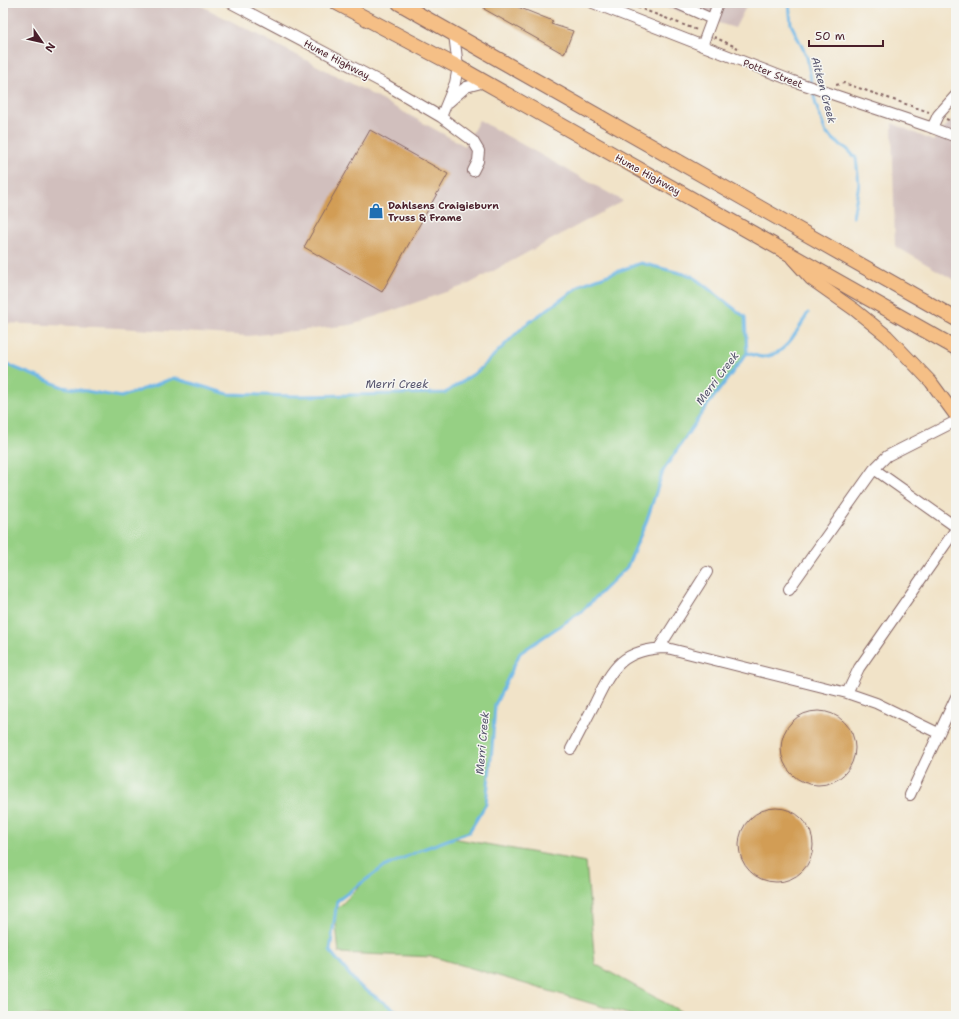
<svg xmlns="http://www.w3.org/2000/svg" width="959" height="1019" viewBox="0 0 959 1019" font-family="'Shantell Sans',sans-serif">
<rect width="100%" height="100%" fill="#f6f6f2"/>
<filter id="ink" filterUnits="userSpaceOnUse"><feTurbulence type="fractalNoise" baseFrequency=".025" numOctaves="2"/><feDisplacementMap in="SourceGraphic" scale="8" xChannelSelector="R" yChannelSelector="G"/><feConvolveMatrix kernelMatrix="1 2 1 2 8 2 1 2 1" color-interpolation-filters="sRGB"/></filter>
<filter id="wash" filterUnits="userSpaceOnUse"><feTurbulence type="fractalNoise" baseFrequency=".012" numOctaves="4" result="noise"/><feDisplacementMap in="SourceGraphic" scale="16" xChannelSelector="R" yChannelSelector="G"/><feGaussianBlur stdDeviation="0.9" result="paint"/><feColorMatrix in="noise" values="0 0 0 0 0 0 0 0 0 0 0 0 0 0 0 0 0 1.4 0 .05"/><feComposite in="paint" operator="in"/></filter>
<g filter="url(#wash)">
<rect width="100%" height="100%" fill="#f1e3c8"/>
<path fill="#d1bfbd" d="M3,3H196L362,89L465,146L479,120L623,201L469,284L351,325L248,336L119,328L3,323Z
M652,3H748L735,28Z
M956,115V281L895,246L892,123L933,141Z"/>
<path fill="#96d084" stroke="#707858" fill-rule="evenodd" d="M641,263L692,276L745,317L747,353L701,414L663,471L647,520L627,567L582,611L520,653L495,705L492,749L486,804L469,832L452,838L586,862L595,964L689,1016H634L434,957L339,953L335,915L330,951L358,985L404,1016H3V363L63,387L121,397L174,378L228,394L298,396L445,393L478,371L524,326L583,284ZM363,883L336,910L337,901Z"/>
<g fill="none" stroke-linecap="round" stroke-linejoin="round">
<path stroke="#6fb8e7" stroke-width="3" d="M789,3L791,24L807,57L812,85
M813,90L816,105L826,133L839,144L846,148L856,158L859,184L853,217
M747,353C752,354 758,357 763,357C785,356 798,330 808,313
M3,363L63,387L121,397L174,378L228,394L298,396L445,393L478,371L524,326L583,284L641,263L692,276L745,317L747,353L701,414L663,471L647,520L627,567L582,611L520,653L495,705L492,749L486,804L469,832L423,849L382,868L337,901L330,951L358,985L404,1016"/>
</g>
<g id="blocks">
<path fill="#d29d55" d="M486,3H508L553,21L551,24L573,31L564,54L484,9Z
M370,130L448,174L382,292L304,247Z
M781 748a37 37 0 1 1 74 0a37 37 0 1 1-74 0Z
M739 845a37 37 0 1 1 74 0a37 37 0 1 1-74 0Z"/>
</g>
</g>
<g filter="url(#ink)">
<use href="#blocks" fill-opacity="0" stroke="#846462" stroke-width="1"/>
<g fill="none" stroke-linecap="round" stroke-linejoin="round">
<g stroke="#846462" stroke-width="12">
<path id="minor" d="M231,3L383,83L441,117L473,141L479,151L478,161L473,171
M593,3L793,81L927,126L956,137
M676,3L712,19
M702,46L718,3
M449,102L466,87L485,82
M441,117L455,83L458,67L454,34
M932,128L938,115L956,95
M956,421L887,456L874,469L956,527
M789,589L874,469
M659,648L707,572
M938,733L876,703L847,693L859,668L956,529
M571,749C579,734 587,718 595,703C613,666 623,649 667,648L847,693
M910,795L956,697"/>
</g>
<g stroke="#846462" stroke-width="14">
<path id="major" d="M792,258L811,279L855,310L887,336L931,382L956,416"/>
</g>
<g stroke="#846462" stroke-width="16">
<path id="highway" d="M337,3L458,67L956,348
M399,3L956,319"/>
</g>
<path stroke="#846462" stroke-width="2" stroke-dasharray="3 3" stroke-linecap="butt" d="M626,3L697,30
M714,37L738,48
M836,85L844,83L929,112
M946,119L956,123"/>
<use href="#minor" stroke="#fff" stroke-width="10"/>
<use href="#major" stroke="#f5bf86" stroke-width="12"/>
<use href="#highway" stroke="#f5bf86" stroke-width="14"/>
</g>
</g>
<defs>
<g id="shop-bare" transform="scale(1.2)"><path d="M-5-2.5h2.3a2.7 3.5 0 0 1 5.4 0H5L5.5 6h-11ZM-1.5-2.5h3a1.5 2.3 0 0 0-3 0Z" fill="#1f6fb2" stroke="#f6f6f2" stroke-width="2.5" paint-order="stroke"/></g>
</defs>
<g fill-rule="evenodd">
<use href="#shop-bare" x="376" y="211"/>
</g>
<g text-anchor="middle" stroke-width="3" stroke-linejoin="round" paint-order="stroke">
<g font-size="10" fill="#4a1f2b" stroke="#f6f6f2">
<text transform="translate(337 59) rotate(28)" y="4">Hume Highway</text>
<text transform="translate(773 73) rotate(21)" y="4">Potter Street</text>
<text transform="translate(648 174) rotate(29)" y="4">Hume Highway</text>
</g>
<g font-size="10" font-weight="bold" fill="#4a1f2b" stroke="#f6f6f2" text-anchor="start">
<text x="388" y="209">Dahlsens Craigieburn<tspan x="388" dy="12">Truss &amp; Frame</tspan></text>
</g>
<g font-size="11" font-style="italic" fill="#57556d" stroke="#f6f6f2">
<text transform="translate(824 90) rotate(75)" y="4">Aitken Creek</text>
<text transform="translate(717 378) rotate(-53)" y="4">Merri Creek</text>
<text x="397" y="388">Merri Creek</text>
<text transform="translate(482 743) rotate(-85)" y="4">Merri Creek</text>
</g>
</g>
<rect width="959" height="1019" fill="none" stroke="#f6f6f2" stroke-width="16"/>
<g transform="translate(42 42) rotate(124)" stroke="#f6f6f2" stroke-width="3" paint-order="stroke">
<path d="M0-3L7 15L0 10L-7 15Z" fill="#4a1f2b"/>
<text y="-6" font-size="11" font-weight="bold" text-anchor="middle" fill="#4a1f2b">N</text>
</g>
<path d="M809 40v6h74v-6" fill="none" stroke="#4a1f2b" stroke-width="2"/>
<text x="815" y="40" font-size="12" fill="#4a1f2b" stroke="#f6f6f2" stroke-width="3" paint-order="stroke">50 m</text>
</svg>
